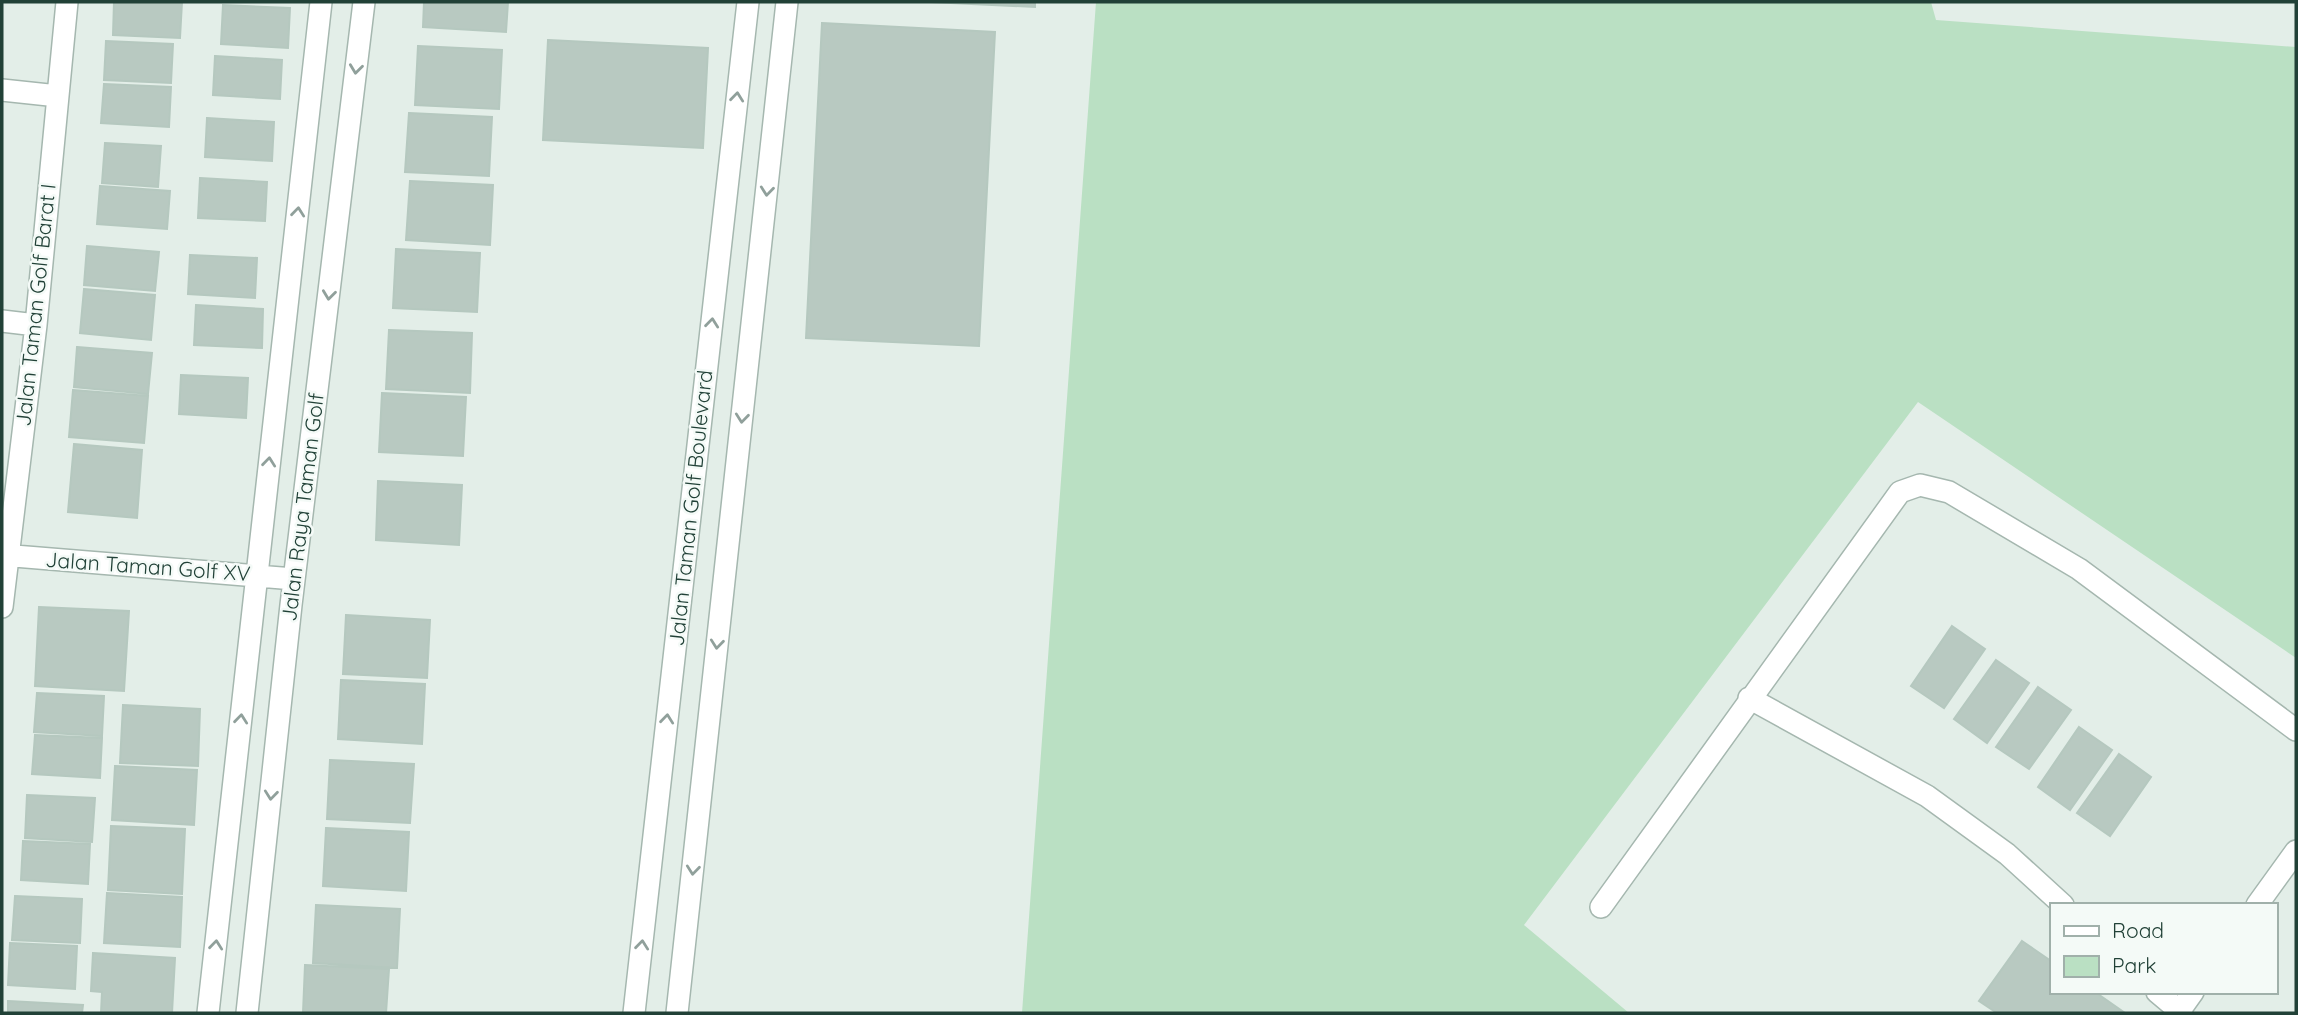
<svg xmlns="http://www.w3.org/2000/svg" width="2298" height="1015" viewBox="0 0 2298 1015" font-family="Quicksand,sans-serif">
<rect width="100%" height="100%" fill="#e3eee8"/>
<path fill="#bae0c3" d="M1096,2H1931L1936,20L2296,47V658L1918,402L1524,925L1629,1013H1022Z"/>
<path fill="#b8c9c1" stroke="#b5c8bf" stroke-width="2" d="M114,2H182L180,38L113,35Z
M424,2H508L506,32L423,27Z
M930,2H1035V7Z
M223,5L290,8L288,48L221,44Z
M822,23L995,32L979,346L806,338Z
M548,40L708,48L703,148L543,140Z
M106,41L173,44L171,83L104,80Z
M418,46L502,50L499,109L415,105Z
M215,56L282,60L280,99L213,95Z
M104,84L171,87L169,127L101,123Z
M409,113L492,117L489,176L405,172Z
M207,118L274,122L272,161L205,157Z
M105,143L161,146L158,187L102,183Z
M200,178L267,182L265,221L198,218Z
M410,181L493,185L490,245L406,240Z
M100,186L170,191L167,229L97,224Z
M87,246L159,252L155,291L84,285Z
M396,249L480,253L477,312L393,308Z
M190,255L257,258L255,298L188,294Z
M84,289L155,295L151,340L80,333Z
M196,305L263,309L262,348L194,345Z
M389,330L472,333L470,393L386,389Z
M77,347L152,353L148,394L74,387Z
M181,375L248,378L246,418L179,414Z
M73,390L148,396L144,443L69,437Z
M382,393L466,397L463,456L379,452Z
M74,444L142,450L137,518L68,512Z
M378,481L462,485L459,545L376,540Z
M39,607L129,611L124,691L35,686Z
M346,615L430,620L427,678L343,674Z
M1952,626L1985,649L1944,708L1911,686Z
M1996,660L2029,683L1987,743L1954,719Z
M341,680L425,684L422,744L338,739Z
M2038,687L2071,710L2029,769L1996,747Z
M37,693L104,696L102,736L34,732Z
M123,705L200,709L198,766L120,763Z
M2079,727L2112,750L2070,810L2038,787Z
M35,735L102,738L100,778L32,774Z
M2119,754L2151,777L2110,836L2077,813Z
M330,760L414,764L410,823L327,819Z
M115,766L197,770L194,825L112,820Z
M27,795L95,798L92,842L25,838Z
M111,826L185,829L182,894L108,890Z
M326,828L409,832L406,891L323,886Z
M23,841L90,844L88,884L21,880Z
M107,893L182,897L180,947L104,943Z
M15,896L82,899L80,943L12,940Z
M316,905L400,909L397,968L313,963Z
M2022,941L2051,961V992H2095L2125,1013H1997L1979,1001Z
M10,943L77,946L75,989L8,985Z
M93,953L175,958L172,1013H101L102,992L91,991Z
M305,965L389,969L386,1013H303Z
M8,1001L83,1005L82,1013H8Z"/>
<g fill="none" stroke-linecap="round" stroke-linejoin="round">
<g stroke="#a5b7af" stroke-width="24">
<path id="minor" d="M2,90L58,96
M2,321L36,325
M2,555L294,579
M2,607L36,325L67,2
M1749,698L1927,796L2007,854L2063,905
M2257,905L2296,851
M1601,907L1900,492L1920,485L1949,492L2079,569L2296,730
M2157,992L2182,1013
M208,1013L321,2
M247,1013L291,605L364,2
M2178,1013L2193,992"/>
</g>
<g stroke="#a5b7af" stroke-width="24">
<path id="tertiary" d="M634,1013L748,2
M677,1013L787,2"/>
</g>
<use href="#minor" stroke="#fff" stroke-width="21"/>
<use href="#tertiary" stroke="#fff" stroke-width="21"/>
</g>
<defs><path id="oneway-chevron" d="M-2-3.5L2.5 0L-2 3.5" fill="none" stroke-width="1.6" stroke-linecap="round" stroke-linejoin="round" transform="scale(1.75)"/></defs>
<g stroke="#90a09b">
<use href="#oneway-chevron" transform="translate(356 69) rotate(97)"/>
<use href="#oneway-chevron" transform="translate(737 97) rotate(-84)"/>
<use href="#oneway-chevron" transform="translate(767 191) rotate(96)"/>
<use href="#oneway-chevron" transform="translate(298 212) rotate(-84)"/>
<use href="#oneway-chevron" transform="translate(329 295) rotate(97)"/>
<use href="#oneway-chevron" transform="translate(712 323) rotate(-84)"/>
<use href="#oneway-chevron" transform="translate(742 418) rotate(96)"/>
<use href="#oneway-chevron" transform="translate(269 462) rotate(-84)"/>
<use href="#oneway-chevron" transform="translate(717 644) rotate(96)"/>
<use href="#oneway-chevron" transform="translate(241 719) rotate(-84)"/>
<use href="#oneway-chevron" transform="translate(667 719) rotate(-84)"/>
<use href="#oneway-chevron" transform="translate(271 795) rotate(96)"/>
<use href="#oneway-chevron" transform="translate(693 870) rotate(96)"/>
<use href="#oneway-chevron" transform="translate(216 945) rotate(-84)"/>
<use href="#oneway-chevron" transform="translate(642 945) rotate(-84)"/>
</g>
<g text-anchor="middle" stroke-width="5" stroke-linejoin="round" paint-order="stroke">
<g font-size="21" fill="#214137" stroke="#f4faf7">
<text transform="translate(36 305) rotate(-84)" y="7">Jalan Taman Golf Barat I</text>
<text transform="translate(303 507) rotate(-83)" y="7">Jalan Raya Taman Golf</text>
<text transform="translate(691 508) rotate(-84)" y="7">Jalan Taman Golf Boulevard</text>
<text transform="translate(148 567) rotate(4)" y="7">Jalan Taman Golf XV</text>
</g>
</g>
<rect width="2298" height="1015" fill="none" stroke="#214137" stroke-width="7"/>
<rect x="2050" y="903" width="228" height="91" fill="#f4faf7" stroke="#a0b0aa" stroke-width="2"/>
<rect x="2064" y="926" width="35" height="10" fill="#ffffff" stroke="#a0b0aa" stroke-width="2"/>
<text x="2112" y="938" font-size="21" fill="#214137">Road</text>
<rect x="2064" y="956" width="35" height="21" fill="#bae0c3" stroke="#a0b0aa" stroke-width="2"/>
<text x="2112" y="973" font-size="21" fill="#214137">Park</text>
</svg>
